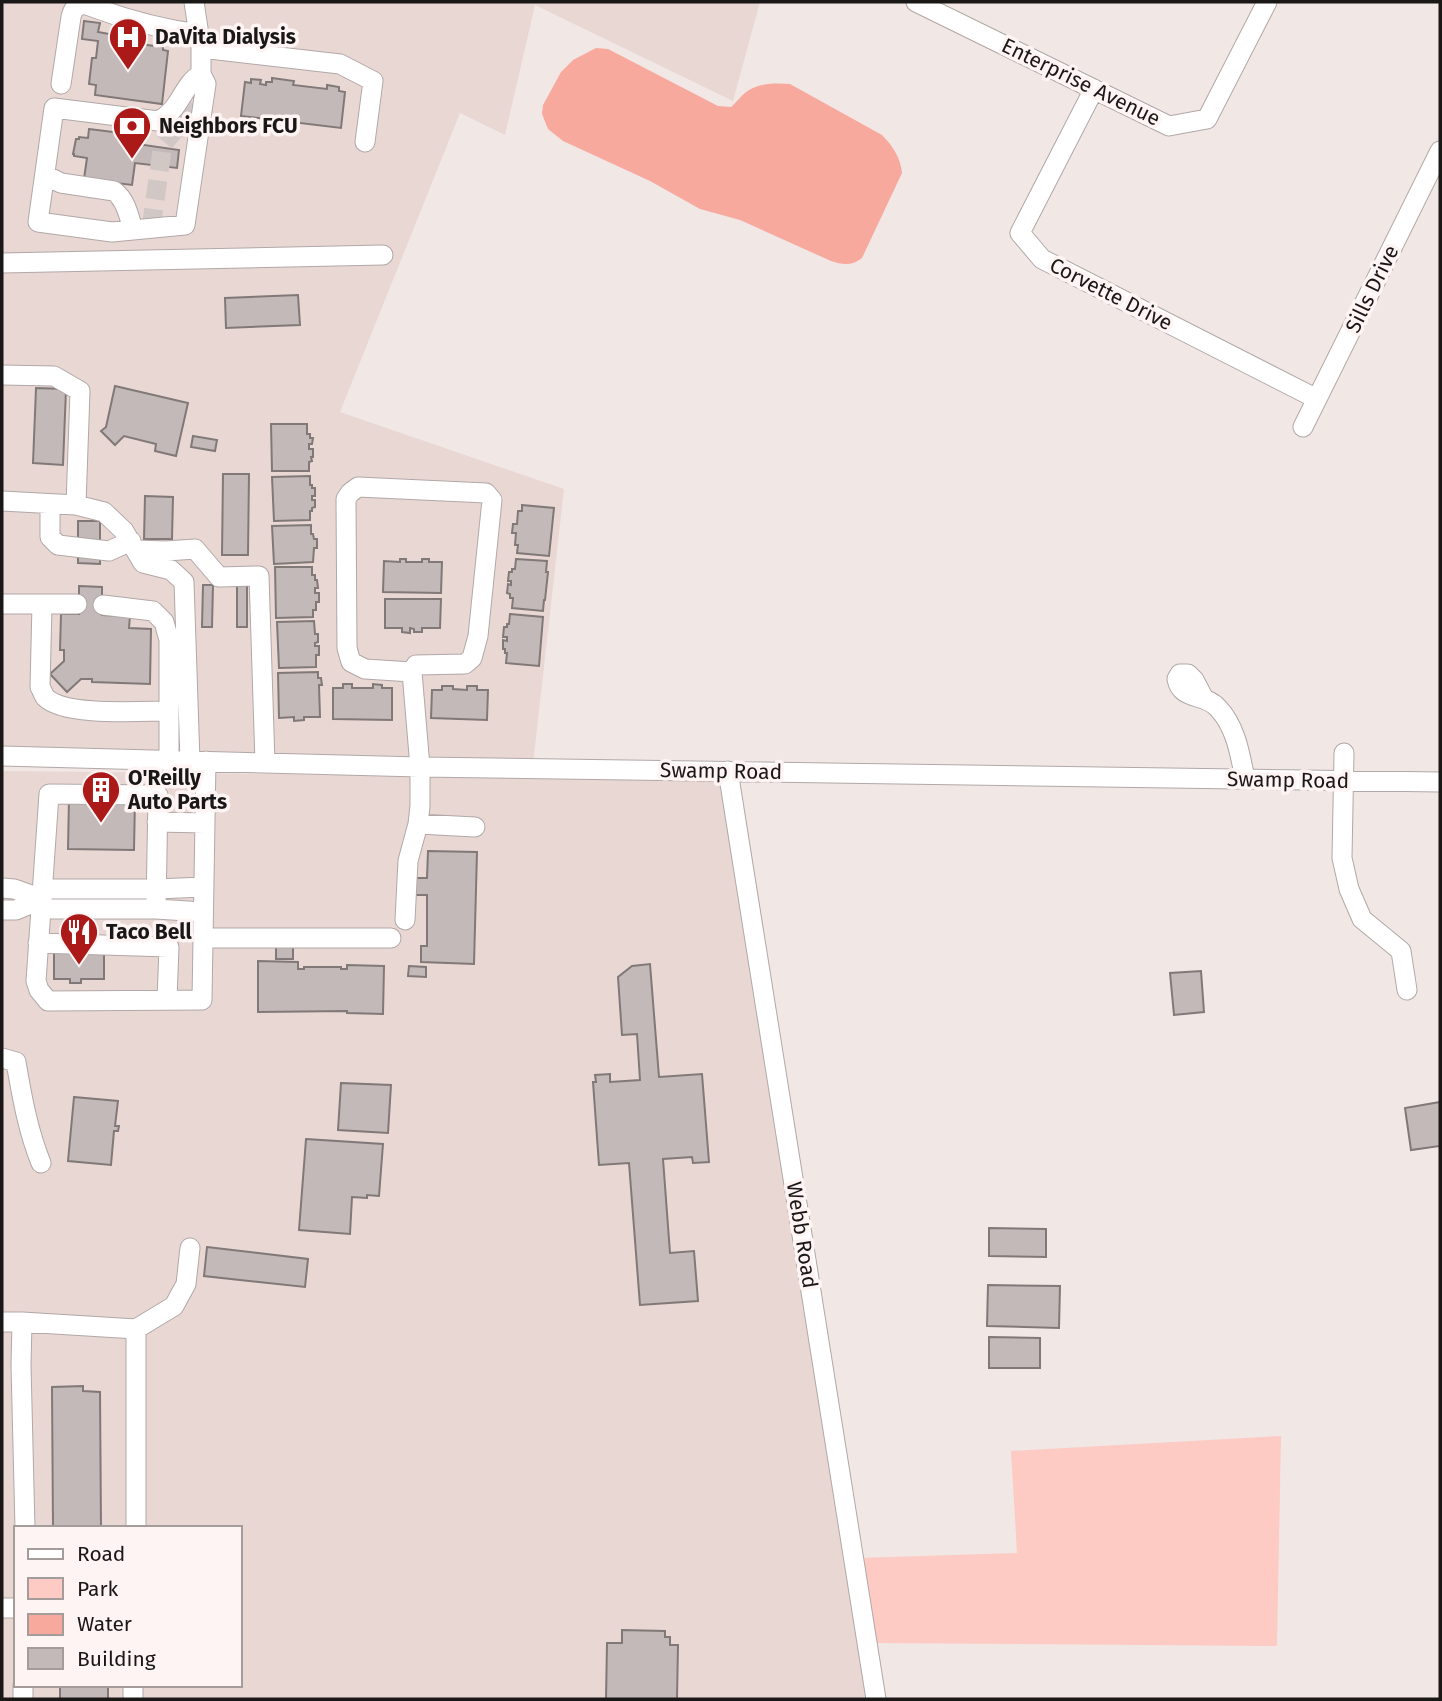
<svg xmlns="http://www.w3.org/2000/svg" width="1442" height="1701" viewBox="0 0 1442 1701" font-family="'Fira Sans',sans-serif">
<rect width="100%" height="100%" fill="#f1e7e5"/>
<path fill="#e9d7d4" fill-rule="evenodd" d="M2,2H760L733,101L535,5L505,135L460,113L340,412L564,489L533,764L2,746Z
M2,771L721,779L867,1699H2ZM16,1528H240V1685H16Z"/>
<path fill="#fdcbc4" d="M1281,1436L1277,1646L873,1643L858,1558L1017,1553L1011,1451Z"/>
<path fill="#f8a99e" d="M596,48L608,49L718,106L731,107C737,102 742,94 749,90C760,83 777,83 790,84L882,135C892,145 901,158 902,173L862,258C852,266 843,265 831,261L740,220L700,209L650,181L563,141L548,129L542,114L543,105L561,72L573,60Z"/>
<path fill="#c2b9b8" stroke="#817977" stroke-width="2" d="M84,21L100,23L98,32L115,35L114,41L163,47V50L168,51L162,104L95,95L96,85L89,84L92,58H96L98,41L82,39Z
M272,78L294,81L293,85L327,89V85L339,87V91L345,92L341,128L241,116L245,82L251,83V79L261,80L260,84L266,85V82H272Z
M89,129L138,135L137,144L179,150L177,168L135,163L132,185L84,179L87,158L74,156V154H73L76,139H79V137L88,138Z
M298,295L300,325L226,328L225,298Z
M115,386L188,403L176,456L155,451L156,444L124,436L115,445L101,431L106,427Z
M36,388L66,389L63,465L33,463Z
M271,424H307V434H310V438H313L312,444H309V449H313V457H311L312,461L309,462V471H272Z
M193,436L217,440L215,451L191,447Z
M223,474H249L248,555H222Z
M310,476V485H312V488H315V496H312V500H315V507L312,508V511H310V520L274,521L272,477Z
M145,496L173,497L172,539H144Z
M522,505L554,508L549,556L517,553L518,545H515L516,533H512L513,524H517L518,511H522Z
M78,521H100V564L78,563Z
M311,525V534H313L314,539H317V548H314L313,562L274,564L272,526Z
M400,559H406V562H422V559H429V562H442L441,593L383,592L384,561L400,562Z
M516,559L547,561L546,572H548L545,600H544L543,611L512,608L513,598H510V594L507,593L508,584L511,585V581H508L509,572H512V569H515Z
M275,567H312V575H315V580H317L318,588H315V593H319V602H316V610H313V617L276,618Z
M237,584H247V627H237Z
M203,585H213L212,627H202Z
M79,586L102,587V615L130,616L129,628L151,629L150,684L92,682V679H81L67,692L50,674L64,661V650H60L61,614H79Z
M385,599H441L440,628H422V632H414V629L410,628V633L402,632V628H385Z
M510,614L543,617L539,666L506,663L507,653H505V649H503V640L507,641V637H503L504,627H507V624H509Z
M314,621L315,634H318V642L315,643V646H319V655H316V667L279,668L277,622Z
M318,672V678H321L322,685H319L320,717H304V720L294,721V717L279,718L278,673Z
M343,684H352V688H373V684L382,685V688H392V720L333,719V688H343Z
M442,686H453V689L467,690V686H477V690H488L487,720L431,718L432,690H442Z
M69,798L135,799L134,850L68,849Z
M428,851L477,852L474,964L421,962V946H427V895H413V878H427Z
M276,944L293,945V959H276Z
M54,953H104V979H81V983H70V979H54Z
M258,961L298,962V969H304V967H341V969H347V965L384,966L383,1014L347,1013V1011L258,1012Z
M650,964L659,1077L702,1074L709,1162L693,1163L692,1157L663,1159L670,1253L694,1251L698,1301L640,1305L629,1163L599,1165L593,1082H596L595,1075L610,1074V1082L640,1080L637,1034L622,1035L618,977L632,966Z
M409,966L426,967V977L408,976Z
M1201,971L1204,1012L1174,1015L1170,973Z
M341,1083L391,1085L388,1133L338,1130Z
M74,1097L118,1101L115,1126H119L118,1131H114L111,1165L68,1161Z
M1440,1102V1146L1411,1150L1405,1108Z
M306,1139L383,1144L379,1196L367,1195V1198L352,1197L350,1234L299,1230Z
M989,1228L1046,1229V1257L989,1256Z
M207,1247L308,1259L305,1287L204,1276Z
M988,1285L1060,1286L1059,1328L987,1326Z
M989,1337L1040,1338V1368H989Z
M83,1386V1391L100,1392L101,1527H53L52,1387Z
M622,1630L665,1631V1637H670V1645H678L677,1699H606L607,1643H622Z
M60,1685H108V1699H60Z"/>
<g fill="none" stroke-linecap="round" stroke-linejoin="round">
<path stroke="#d1c8c6" stroke-width="19" stroke-dasharray="19 10" stroke-linecap="butt" d="M151,228L163,144L204,96"/>
<g stroke="#b1a8a7" stroke-width="21">
<path id="minor" d="M194,2L201,48V74L206,84L185,225L112,232L38,222L54,108L158,121C181,110 182,85 201,74
M916,2L1169,126L1207,119L1267,2
M201,48L340,64L373,81L365,142
M61,84L71,17C73,8 77,4 87,5C124,19 160,29 199,34
M1094,89L1020,233L1042,259L1317,399
M45,175L61,183L114,191C126,200 129,216 133,230
M2,263L383,255
M2,375L54,376L80,391L76,505L2,501
M1303,427L1440,151
M50,504V537L58,545L109,551L131,541
M76,505L104,512L124,531L143,563L171,570L184,582L190,761
M136,550L166,551L195,549L219,577L259,576L265,763
M2,604H77
M42,605L40,687C42,690 43,694 45,697C64,717 142,711 169,711
M103,605L153,611L164,622L169,640V761
M1203,697L1194,680L1188,674H1180L1177,679C1181,701 1205,693 1218,708C1236,727 1240,754 1245,779
M1344,753L1342,858L1349,889L1362,919L1401,951L1407,990
M2,756L420,767L1440,782
M728,771L876,1699
M157,822L205,823
M418,824L475,827
M2,888L14,889L42,899
M42,889H156L204,887
M41,909H156L203,912
M156,909L158,795L49,794L36,981L39,990L48,1001L202,1000L206,761
M2,910H16L42,899
M405,920L408,861L418,824L420,806V767L412,672L416,665L465,664L472,658L478,636L492,500L486,493L358,487L350,493L346,499L347,648L351,662L365,669L412,672
M203,938H391
M38,943L169,947L167,1000
M2,1058L16,1062C22,1097 28,1131 41,1163
M2,1322H22L21,1365L25,1528
M22,1322L136,1329V1528
M136,1329L174,1306L186,1284L190,1248
M2,1608H16
M23,1699V1685
M133,1699V1685"/>
</g>
<use href="#minor" stroke="#fff" stroke-width="19"/>
</g>
<defs>
<g id="hospital-pin" transform="scale(2.0125)"><path d="M0 17L-7.5 6A9.5 9.5 0 1 1 7.5 6Z" fill="#ab1918" stroke="#fef4f3"/><path d="M-5-5h3v3.5h4V-5h3V5h-3V1.5h-4V5h-3Z" fill="#fff"/></g>
<g id="bank-pin" transform="scale(2.0125)"><path d="M0 17L-7.5 6A9.5 9.5 0 1 1 7.5 6Z" fill="#ab1918" stroke="#fef4f3"/><path d="M-6-4H6V4H-6ZM0-2.3a2.3 2.3 0 1 0 0 4.6a2.3 2.3 0 1 0 0-4.6Z" fill="#fff"/></g>
<g id="building-pin" transform="scale(2.0125)"><path d="M0 17L-7.5 6A9.5 9.5 0 1 1 7.5 6Z" fill="#ab1918" stroke="#fef4f3"/><path d="M-4-6H4V6H1V3H-1V6H-4ZM-2.5-4.3h1.7v1.8h-1.7ZM.8-4.3h1.7v1.8H.8ZM-2.5-1h1.7V.8h-1.7ZM.8-1h1.7V.8H.8Z" fill="#fff"/></g>
<g id="restaurant-pin" transform="scale(2.0125)"><path d="M0 17L-7.5 6A9.5 9.5 0 1 1 7.5 6Z" fill="#ab1918" stroke="#fef4f3"/><path d="M-5-6h1v4h1v-4h1v4h1v-4h1v5L-1.5 .5V6h-2V.5L-5-1ZM5-6V6H3V1.5H1.5Q1.5-4 5-6Z" fill="#fff"/></g>
</defs>
<g fill-rule="evenodd">
<use href="#hospital-pin" x="128" y="37"/>
<use href="#bank-pin" x="132" y="126"/>
<use href="#building-pin" x="101" y="790"/>
<use href="#restaurant-pin" x="79" y="932"/>
</g>
<g text-anchor="middle" stroke-width="7" stroke-linejoin="round" paint-order="stroke">
<g font-size="21" font-weight="bold" fill="#1a1717" stroke="#fef4f3" text-anchor="start">
<text x="155" y="44">DaVita Dialysis</text>
<text x="159" y="133">Neighbors FCU</text>
<text x="128" y="785">O'Reilly<tspan x="128" dy="24">Auto Parts</tspan></text>
<text x="106" y="939">Taco Bell</text>
</g>
<g font-size="21" fill="#1a1717" stroke="#fef4f3">
<text transform="translate(1081 82) rotate(26)" y="7">Enterprise Avenue</text>
<text transform="translate(1372 289) rotate(-64)" y="7">Sills Drive</text>
<text transform="translate(1111 294) rotate(27)" y="7">Corvette Drive</text>
<text transform="translate(721 771) rotate(1)" y="7">Swamp Road</text>
<text transform="translate(1288 780) rotate(1)" y="7">Swamp Road</text>
<text transform="translate(802 1235) rotate(81)" y="7">Webb Road</text>
</g>
</g>
<rect width="1442" height="1701" fill="none" stroke="#1a1717" stroke-width="7"/>
<rect x="14" y="1526" width="228" height="161" fill="#fef4f3" stroke="#a39c9b" stroke-width="2"/>
<rect x="28" y="1549" width="35" height="10" fill="#ffffff" stroke="#a39c9b" stroke-width="2"/>
<text x="77" y="1561" font-size="21" fill="#1a1717">Road</text>
<rect x="28" y="1578" width="35" height="21" fill="#fdcbc4" stroke="#a39c9b" stroke-width="2"/>
<text x="77" y="1596" font-size="21" fill="#1a1717">Park</text>
<rect x="28" y="1614" width="35" height="21" fill="#f8a99e" stroke="#a39c9b" stroke-width="2"/>
<text x="77" y="1631" font-size="21" fill="#1a1717">Water</text>
<rect x="28" y="1648" width="35" height="21" fill="#c2b9b8" stroke="#a39c9b" stroke-width="2"/>
<text x="77" y="1666" font-size="21" fill="#1a1717">Building</text>
</svg>
